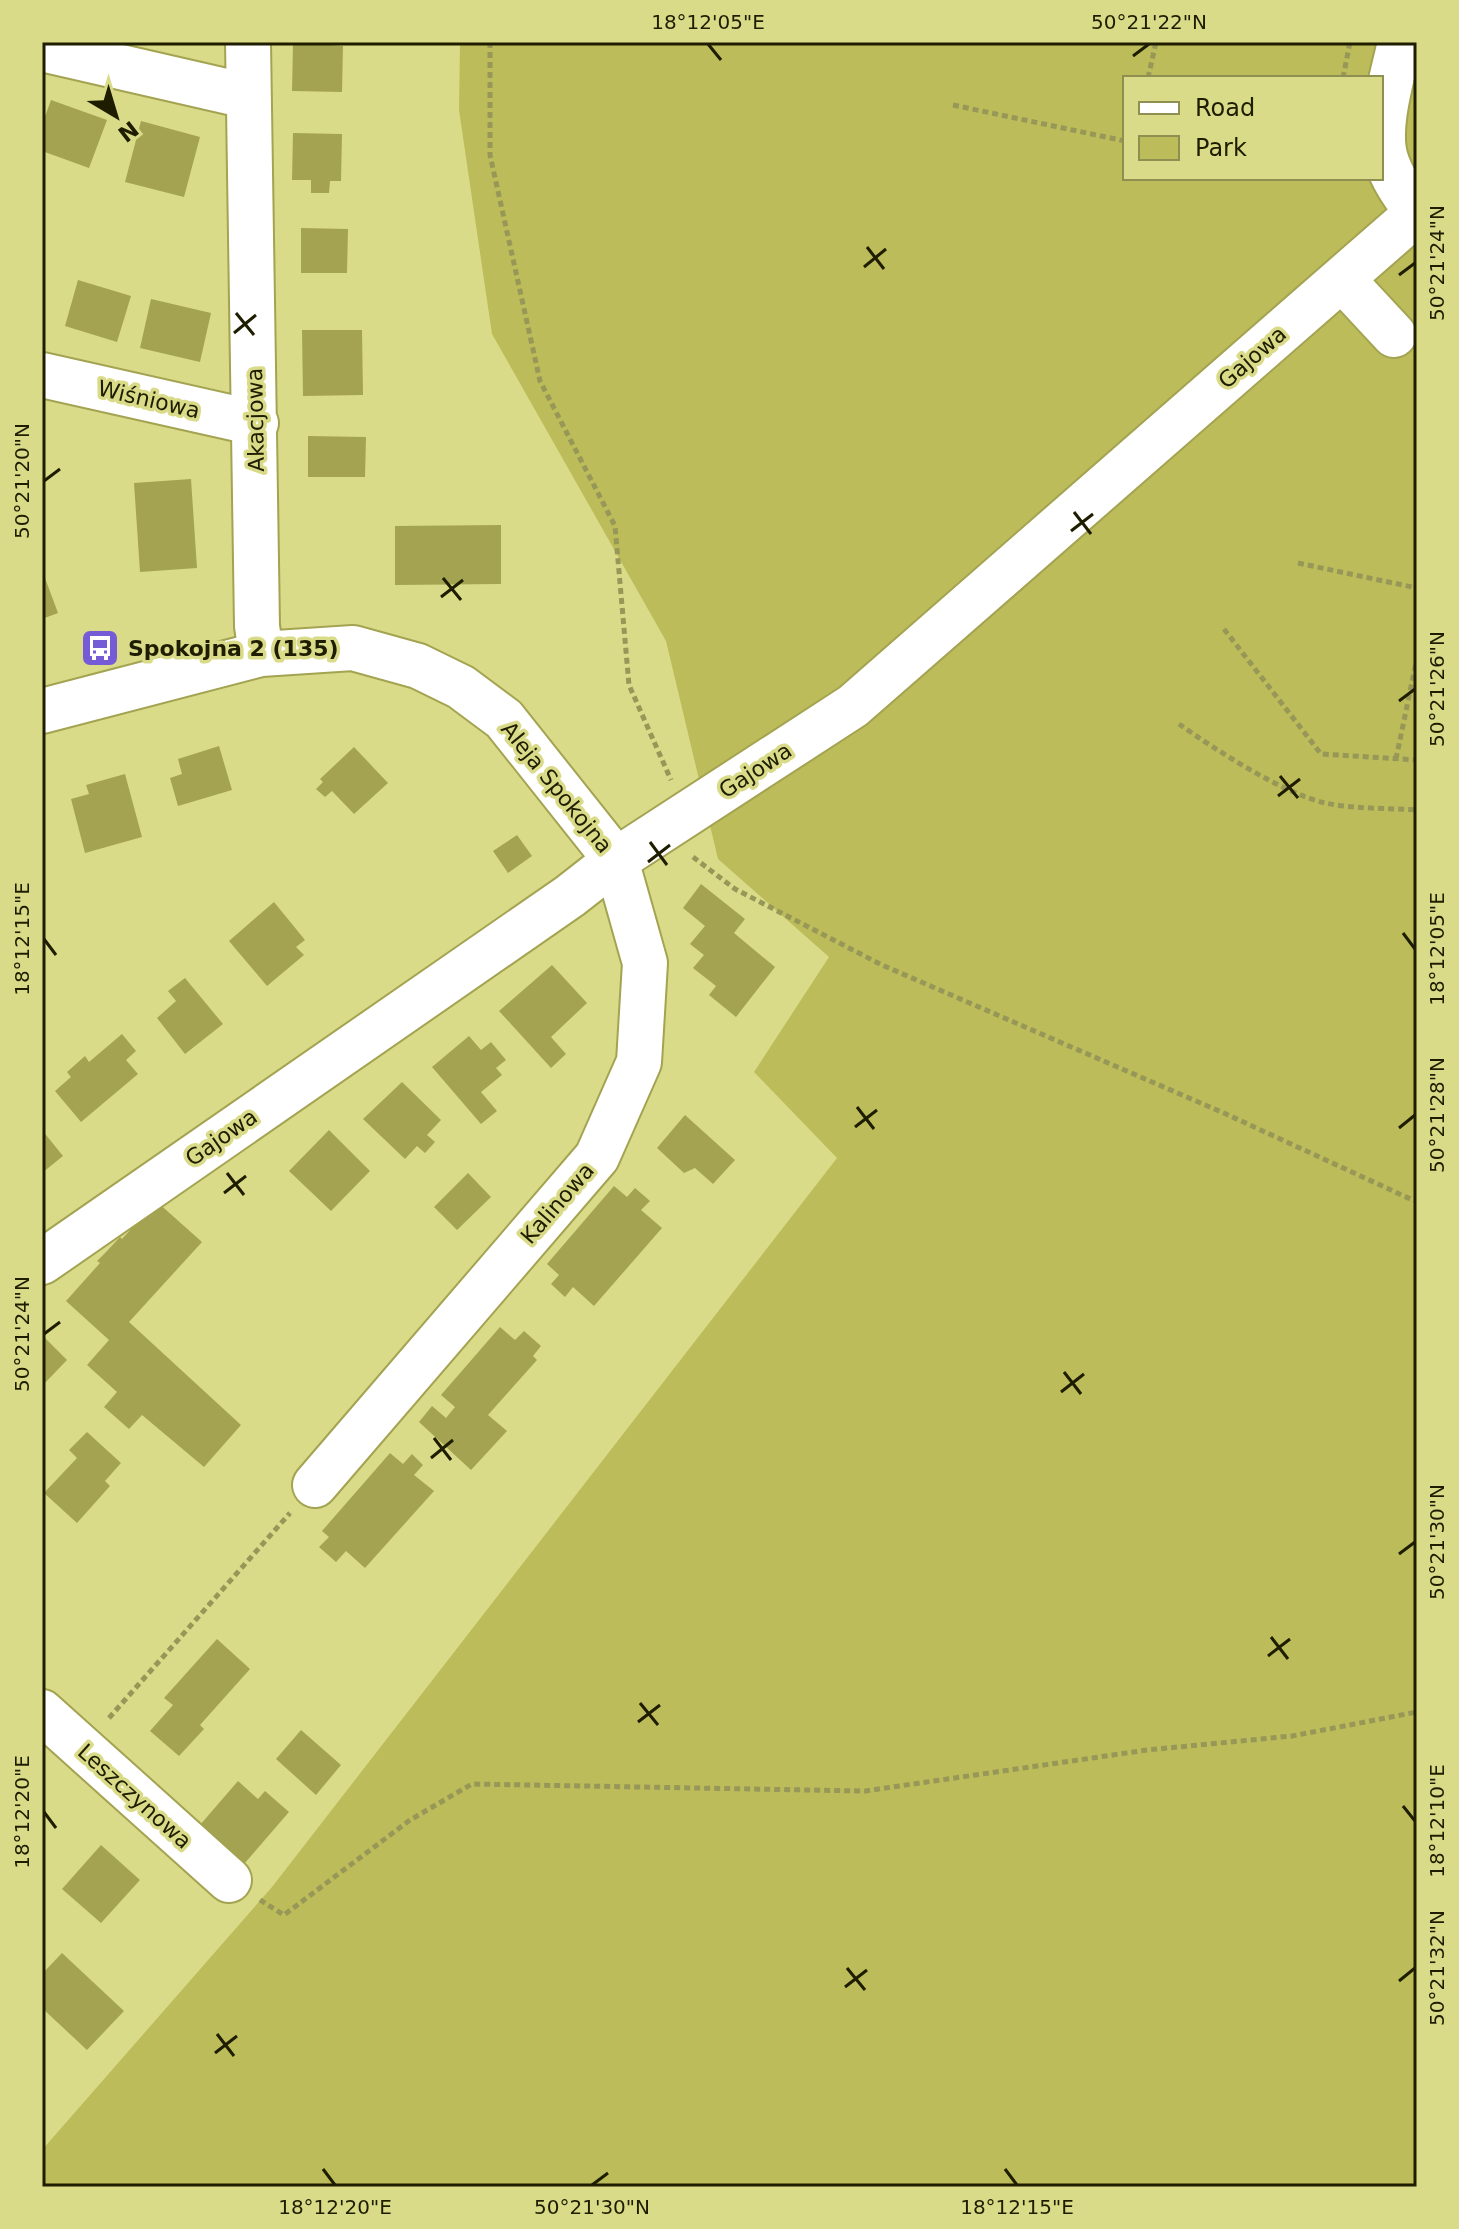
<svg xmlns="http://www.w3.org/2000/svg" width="1459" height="2229" viewBox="0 0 1459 2229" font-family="'DejaVu Sans',sans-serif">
<rect width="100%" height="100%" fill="#dadb88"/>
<path fill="#bdbc5a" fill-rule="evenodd" d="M460,42H1417V2187H42V2150L272,1887L837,1158L754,1072L829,957L718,859L666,641L492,334L459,110ZM1125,78H1381V178H1125Z"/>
<path fill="#a3a351" d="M311,42H332L331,45L343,46L342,92L292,91L293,44H311Z
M51,100L107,120L89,168L42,151V125Z
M141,121L200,137L184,197L125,182Z
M293,133L342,134L341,181H330L329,193H311V180H292Z
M301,228L348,229L347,273H301Z
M78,280L131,296L117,342L65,326Z
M151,299L211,313L200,362L140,348Z
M302,330H362L363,395L303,396Z
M308,436L366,437L365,477H308Z
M191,479L197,568L140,572L134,483Z
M501,525V584L395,585V526Z
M42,570L58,613L42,619Z
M219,746L232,790L178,806L170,778L182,774L178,759Z
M354,747L388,783L354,814L332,791L325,797L316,789L323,782L320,779Z
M125,774L142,837L85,853L71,799L89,794L86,785Z
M517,835L532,856L508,873L493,851Z
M701,884L745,919L734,933L775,967L736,1017L709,995L716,986L693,968L704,955L690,944L705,926L683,908Z
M274,902L305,940L296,947L304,955L267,986L229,941Z
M552,965L587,1003L551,1037L566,1054L551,1068L499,1011Z
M185,978L223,1024L185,1054L157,1018L176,1001L168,991Z
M122,1034L136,1051L126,1060L138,1074L81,1122L55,1091L71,1077L67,1072L85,1056L89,1062Z
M469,1036L481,1050L491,1042L506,1060L496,1068L502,1075L481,1092L497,1111L481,1124L432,1067Z
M402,1082L441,1120L427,1135L435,1142L425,1153L417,1146L405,1159L363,1119Z
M685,1115L735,1160L713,1184L695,1168L684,1173L657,1148Z
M42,1130L63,1156L42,1173Z
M329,1130L370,1171L331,1211L289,1171Z
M468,1173L491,1197L457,1230L434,1207Z
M614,1186L627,1197L635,1188L650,1201L641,1210L662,1228L594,1306L573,1287L565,1297L551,1284L559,1275L547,1264Z
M156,1201L202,1242L129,1322L241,1425L204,1467L142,1415L129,1429L104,1407L117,1392L87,1365L109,1340L66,1301L100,1263L97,1261L107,1251L120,1237L122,1239Z
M500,1327L515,1340L524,1331L541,1346L533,1356L537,1360L488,1415L507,1431L471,1470L419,1422L432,1406L446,1418L455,1407L441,1395Z
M42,1335L67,1360L42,1386Z
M87,1432L121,1463L105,1481L110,1486L77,1523L44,1493L77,1458L69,1450Z
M390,1453L403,1464L412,1454L423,1465L414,1475L434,1491L365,1568L346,1551L336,1562L319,1547L329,1537L322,1531Z
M217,1639L250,1669L200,1725L204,1729L179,1756L150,1731L173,1705L164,1698Z
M301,1730L341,1765L316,1795L276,1759Z
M238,1781L258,1799L265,1791L289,1812L244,1864L200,1825Z
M101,1845L140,1880L101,1923L62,1889Z
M62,1953L124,2011L87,2050L42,2008V1974Z"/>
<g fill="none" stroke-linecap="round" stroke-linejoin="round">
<g stroke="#a3a351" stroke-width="48">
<path id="minor" d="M248,42L257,626L261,654
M1400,42C1393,75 1376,127 1386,159C1392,179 1405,196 1417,213
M42,49L247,96
M1342,279L1394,335
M42,375L256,423
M42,711L261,654L353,648L418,666L461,687L504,719L616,860L645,963L639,1062L597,1157L315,1485
M42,1262L570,896L616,860L853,706L1417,213
M42,1712L229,1880"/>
</g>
<path stroke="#979758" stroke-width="5" stroke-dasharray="6 4" stroke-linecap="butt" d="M490,42V155L540,381L615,526L629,685L671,780
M1148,78L1156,42
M1343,78L1350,42
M953,105L1125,141
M1298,563L1417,588
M1224,629L1321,754L1417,760
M1179,724C1216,750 1282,793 1325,803C1354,809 1387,808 1417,810
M1396,759L1417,658
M693,857L735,889L882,965L1226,1114L1417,1202
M109,1718L290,1513
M260,1900L284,1915L410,1820L472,1784L865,1791L1147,1750L1292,1736L1417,1712"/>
<use href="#minor" stroke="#fff" stroke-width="44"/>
</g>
<path fill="none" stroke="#1e1d00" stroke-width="3" d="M708,44L721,60M1133,56L1149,44M867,247L884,269M864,267L886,249M1399,275L1415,263M236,313L254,335M234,333L256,315M44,481L60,469M1074,512L1091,534M1071,531L1093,514M443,578L461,600M441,597L463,580M1399,701L1415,689M1280,776L1298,798M1278,796L1300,779M650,842L667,865M648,862L670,845M1403,933L1415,949M44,939L56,955M857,1107L874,1129M855,1127L877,1110M1399,1128L1415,1115M227,1173L244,1195M224,1193L246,1176M44,1334L60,1322M1064,1372L1081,1394M1061,1392L1084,1374M434,1438L451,1460M431,1458L453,1440M1399,1554L1415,1542M1271,1637L1288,1659M1268,1656L1290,1639M640,1703L658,1725M638,1722L660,1705M1403,1806L1415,1821M44,1812L56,1828M847,1968L865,1990M1399,1981L1415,1968M845,1987L867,1970M217,2034L234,2056M215,2053L237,2036M323,2169L335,2185M1005,2169L1017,2185M592,2185L608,2173"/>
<defs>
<g id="bus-square" transform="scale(2)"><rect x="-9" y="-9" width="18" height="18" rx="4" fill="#755cd6" stroke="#dadb88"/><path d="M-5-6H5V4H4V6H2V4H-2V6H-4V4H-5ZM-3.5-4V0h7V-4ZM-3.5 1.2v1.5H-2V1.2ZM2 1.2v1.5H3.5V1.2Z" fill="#fff"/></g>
</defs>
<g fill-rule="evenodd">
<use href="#bus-square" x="100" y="648"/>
</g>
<g text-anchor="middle" stroke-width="7" stroke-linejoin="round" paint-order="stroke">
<g font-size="22" fill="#1e1d00" stroke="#dadb88">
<text transform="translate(1252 357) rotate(-41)" y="8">Gajowa</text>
<text transform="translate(149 399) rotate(13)" y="8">Wiśniowa</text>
<text transform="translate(255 420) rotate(-91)" y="8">Akacjowa</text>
<text transform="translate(755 770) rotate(-33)" y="8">Gajowa</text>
<text transform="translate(557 787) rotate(51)" y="8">Aleja Spokojna</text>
<text transform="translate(221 1137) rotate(-35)" y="8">Gajowa</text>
<text transform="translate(557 1203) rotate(-49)" y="8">Kalinowa</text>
<text transform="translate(135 1796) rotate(42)" y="8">Leszczynowa</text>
</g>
<g font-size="22" font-weight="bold" fill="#1e1d00" stroke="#dadb88" text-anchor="start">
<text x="128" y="656">Spokojna 2 (135)</text>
</g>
</g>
<rect width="1459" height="2229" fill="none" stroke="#dadb88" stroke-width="88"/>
<rect x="1123" y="76" width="260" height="104" fill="#dadb88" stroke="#8f8f52" stroke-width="2"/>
<rect x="1139" y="102" width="40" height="12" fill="#ffffff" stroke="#8f8f52" stroke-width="2"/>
<text x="1195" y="116" font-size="24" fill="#1e1d00">Road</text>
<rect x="1139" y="136" width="40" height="24" fill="#bdbc5a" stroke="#8f8f52" stroke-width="2"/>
<text x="1195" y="156" font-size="24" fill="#1e1d00">Park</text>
<g transform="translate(116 116) rotate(142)" stroke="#dadb88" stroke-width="6" paint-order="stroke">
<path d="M0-6L14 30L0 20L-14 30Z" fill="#1e1d00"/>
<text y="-12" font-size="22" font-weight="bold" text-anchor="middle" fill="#1e1d00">N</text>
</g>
<rect x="44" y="44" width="1371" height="2141" fill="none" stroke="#1e1d00" stroke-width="3"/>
<g font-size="20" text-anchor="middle" fill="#1e1d00">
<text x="708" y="29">18°12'05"E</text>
<text x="1149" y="29">50°21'22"N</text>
<text transform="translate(1437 263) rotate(-90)" y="7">50°21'24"N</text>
<text transform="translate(22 481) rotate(-90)" y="7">50°21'20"N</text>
<text transform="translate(1437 689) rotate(-90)" y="7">50°21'26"N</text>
<text transform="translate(22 939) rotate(-90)" y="7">18°12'15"E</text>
<text transform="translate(1437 949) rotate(-90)" y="7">18°12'05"E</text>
<text transform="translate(1437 1115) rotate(-90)" y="7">50°21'28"N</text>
<text transform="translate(22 1334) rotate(-90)" y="7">50°21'24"N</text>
<text transform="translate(1437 1542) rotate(-90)" y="7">50°21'30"N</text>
<text transform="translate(22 1812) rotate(-90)" y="7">18°12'20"E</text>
<text transform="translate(1437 1821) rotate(-90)" y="7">18°12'10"E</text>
<text transform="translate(1437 1968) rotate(-90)" y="7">50°21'32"N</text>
<text x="335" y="2214">18°12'20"E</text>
<text x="592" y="2214">50°21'30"N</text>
<text x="1017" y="2214">18°12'15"E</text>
</g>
</svg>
